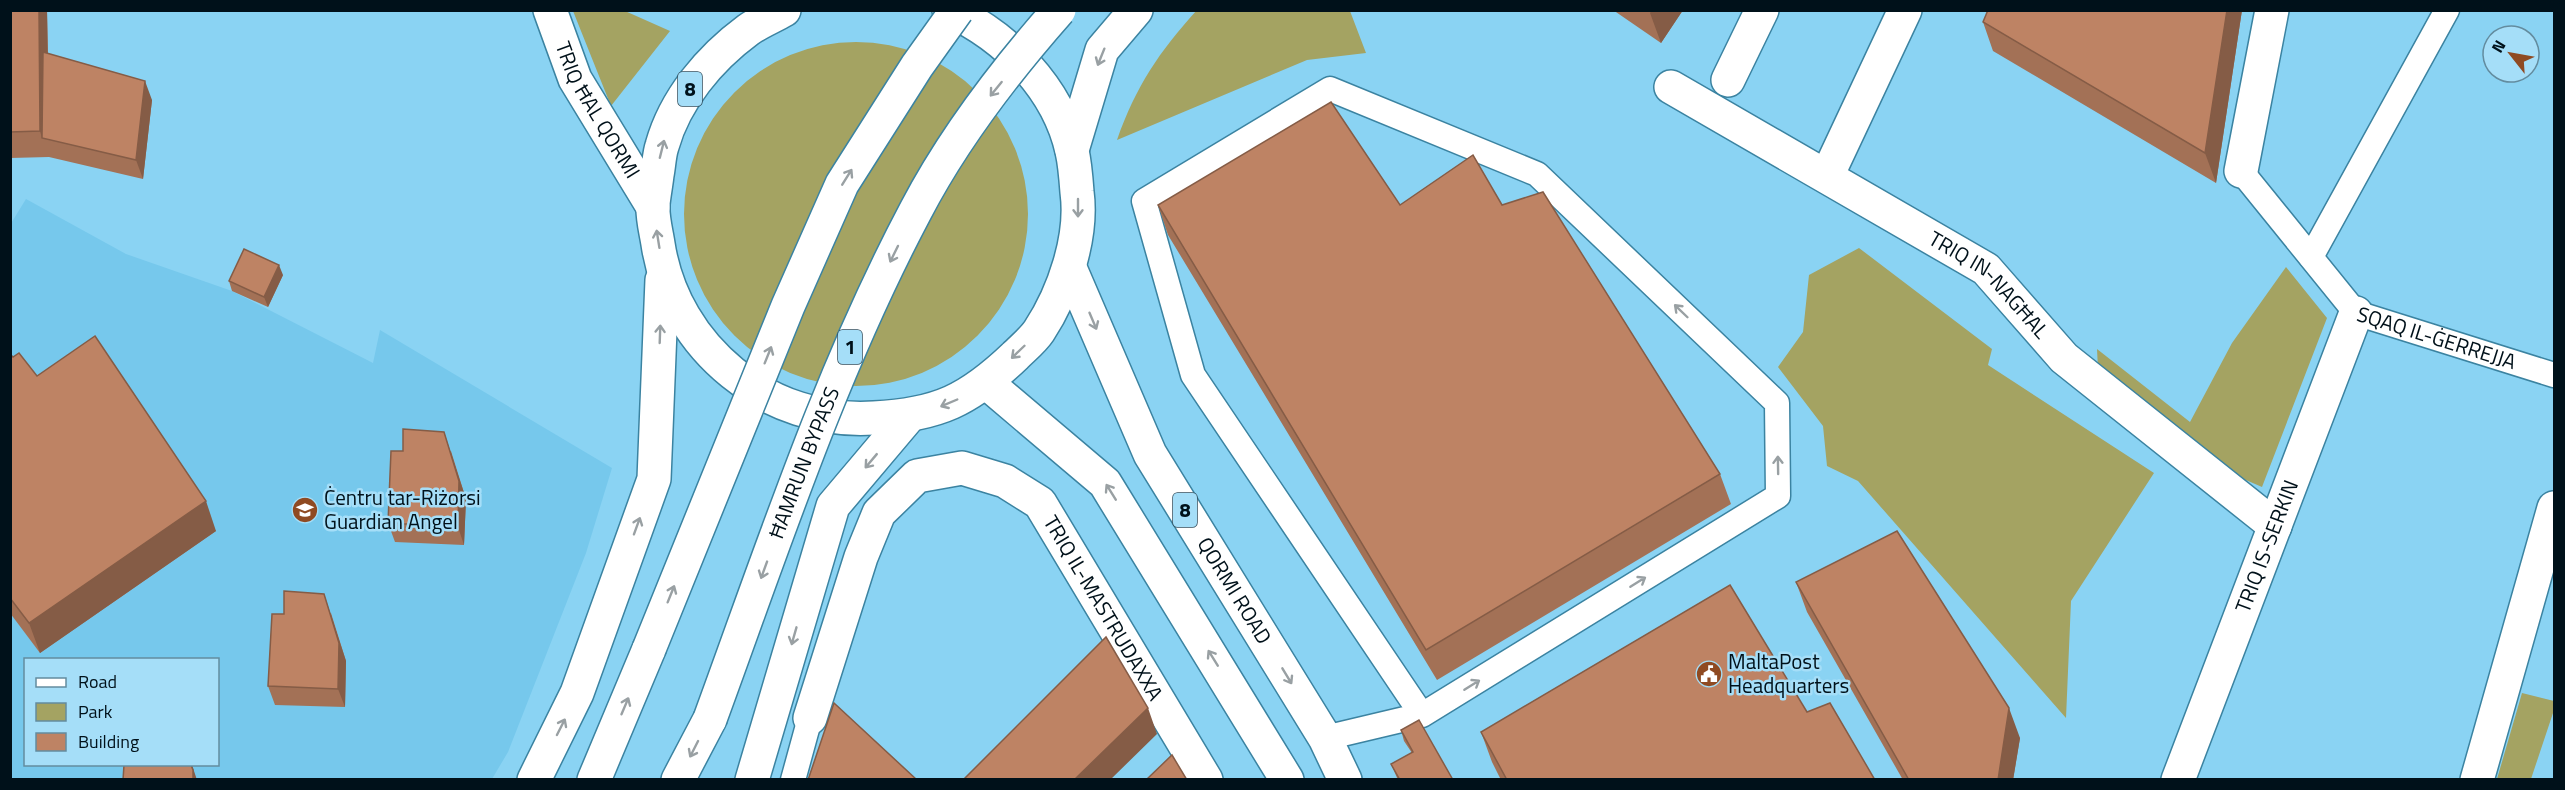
<svg xmlns="http://www.w3.org/2000/svg" width="2565" height="790" viewBox="0 0 2565 790" font-family="'Titillium Web',sans-serif">
<rect width="100%" height="100%" fill="#8ad3f3"/>
<path fill="#76c8ec" fill-rule="evenodd" d="M26,199L126,254L232,291L373,363L380,330L612,468L586,553L508,752L492,779H11L10,225ZM26,660H218V764H26Z"/>
<path fill="#a4a362" d="M1197,10L1350,11L1366,53L1307,60L1117,140C1136,86 1159,52 1197,10Z
M573,11H625L670,31L611,106Z
M684 214a172 172 0 1 1 344 0a172 172 0 1 1-344 0Z
M1859,248L1992,349L1988,365L2154,473L2071,601L2066,718L1858,481L1827,466L1823,426L1778,367L1803,332L1809,275Z
M2286,267L2327,318L2262,487L2211,465L2098,369L2097,349L2190,422L2232,343Z
M2522,693L2554,701V710L2531,779H2497Z"/>
<g fill="none" stroke-linecap="round" stroke-linejoin="round">
<g stroke="#3b83a1" stroke-width="27">
<g id="lane">
<path id="s1" d="M2241,171L2356,313L2554,375"/>
<path d="M2311,257L2447,10"/>
<path d="M1325,738L1422,715L1778,496L1777,403L1537,174L1330,89L1144,201L1193,375L1422,715"/>
<path d="M793,780L810,718"/>
</g>
</g>
<g stroke="#3b83a1" stroke-width="36">
<g id="street">
<path id="s2" d="M550,10L575,79L653,207"/>
<path d="M1728,80L1762,10"/>
<path id="s3" d="M1671,87L1986,269L2064,358L2275,526"/>
<path d="M2241,171L2272,10"/>
<path d="M1827,176L1905,10"/>
<path id="s4" d="M810,718L861,557L879,513L917,476L962,468L1005,481L1040,503L1206,780"/>
<path id="s5" d="M2178,780L2356,313"/>
<path d="M2477,780L2554,508"/>
</g>
</g>
<g stroke="#3b83a1" stroke-width="36">
<g id="highway">
<path d="M784,10C772,17 759,22 748,30C710,58 675,99 662,146C659,155 659,165 657,175C656,184 654,194 653,204C652,217 656,231 658,244C674,349 769,425 874,418C938,415 969,400 1015,356C1023,348 1033,340 1039,331C1064,293 1083,237 1077,192C1076,178 1075,164 1072,151C1058,88 1006,36 949,10"/>
<path d="M1072,150L1102,50L1136,10"/>
<path id="s6" d="M1070,268L1150,454L1325,738L1345,780"/>
<path d="M987,383L1105,483L1287,780"/>
<path d="M534,780L577,693L654,479L662,280"/>
<path d="M594,780L649,649"/>
<path d="M678,780L710,719"/>
<path d="M752,780L833,506L909,416"/>
</g>
</g>
<use href="#lane" stroke="#fff" stroke-width="24"/>
<use href="#street" stroke="#fff" stroke-width="33"/>
<use href="#highway" stroke="#fff" stroke-width="33"/>
<g stroke="#3b83a1" stroke-width="36" stroke-linecap="butt">
<g id="highway-bridge">
<path d="M649,649L788,306L842,184L917,66L957,10"/>
<path id="s7" d="M710,719C773,547 830,372 916,210C953,139 1006,70 1059,10"/>
</g>
</g>
<use href="#highway-bridge" stroke="#fff" stroke-width="33"/>
</g>
<path fill="#a37156" d="M10,10H47L48,54L152,100L143,179L49,157L10,158Z
M1613,10H1683L1661,43Z
M2242,10L2216,183L1993,51L1983,22Z
M1158,205H1502L1720,474L1731,504L1437,680L1168,235Z
M283,275L268,307L232,291L229,281Z
M10,354L13,357L37,376L216,531L40,653L10,613Z
M451,451L466,499L464,545L395,542L388,523Z
M1796,582L2020,738L2013,780H1903L1807,612Z
M331,613L346,661L345,707L275,705L268,686Z
M1807,712L1875,780H1501L1492,762L1481,732Z
M1401,730L1453,780H1398L1391,764L1412,753L1404,741Z"/>
<path fill="#855c46" d="M39,10H47L49,139L42,138L40,131Z
M1652,10H1683L1661,43L1650,13Z
M2227,10H2242L2216,183L2205,153Z
M145,81L152,100L143,179L136,160Z
M279,265L283,275L268,307L264,297Z
M444,432L466,499L464,545L458,527Z
M206,501L216,531L40,653L29,623Z
M324,594L346,661L345,707L338,689Z
M1148,708L1157,734L1110,780H1074Z
M2009,708L2020,738L2013,780H1998Z
M191,765H192L197,780H193Z"/>
<path fill="#be8364" stroke="#855c46" stroke-width="1.5" d="M10,10H39L40,131L10,132Z
M1988,10H2227L2205,153L1983,22Z
M43,52L145,81L136,160L42,138Z
M1331,102L1400,205L1473,155L1502,205L1543,192L1720,474L1426,650L1158,205Z
M244,249L279,265L264,297L229,281Z
M95,336L206,501L29,623L10,598V354L13,357L19,353L37,376Z
M403,429L444,432L459,481L458,527L388,523L391,451H403Z
M1897,531L2009,708L1998,780H1909L1796,582Z
M1730,585L1807,712L1830,703L1875,780H1507L1481,732Z
M284,591L324,594L339,643L338,689L268,686L272,614H284Z
M1106,637L1148,708L1074,780H963Z
M834,703L917,780H808Z
M1419,720L1453,780H1400L1391,764L1413,752L1401,730Z
M1172,755L1187,780H1146Z
M124,765H191L193,770V780H123Z"/>
<defs><path id="oneway-shaft" d="M-6 0H5M1.5-3L5.5 0L1.5 3" fill="none" stroke-width="1.6" stroke-linecap="round" stroke-linejoin="round" transform="scale(1.5)"/></defs>
<g stroke="#99a0a3">
<use href="#oneway-shaft" transform="translate(1101 57) rotate(112)"/>
<use href="#oneway-shaft" transform="translate(996 89) rotate(129)"/>
<use href="#oneway-shaft" transform="translate(662 149) rotate(-76)"/>
<use href="#oneway-shaft" transform="translate(847 177) rotate(-58)"/>
<use href="#oneway-shaft" transform="translate(1078 208) rotate(90)"/>
<use href="#oneway-shaft" transform="translate(658 239) rotate(-99)"/>
<use href="#oneway-shaft" transform="translate(894 254) rotate(116)"/>
<use href="#oneway-shaft" transform="translate(1681 311) rotate(-136)"/>
<use href="#oneway-shaft" transform="translate(1093 321) rotate(67)"/>
<use href="#oneway-shaft" transform="translate(660 334) rotate(-88)"/>
<use href="#oneway-shaft" transform="translate(1018 352) rotate(136)"/>
<use href="#oneway-shaft" transform="translate(768 355) rotate(-68)"/>
<use href="#oneway-shaft" transform="translate(949 403) rotate(157)"/>
<use href="#oneway-shaft" transform="translate(871 461) rotate(130)"/>
<use href="#oneway-shaft" transform="translate(1778 465) rotate(-91)"/>
<use href="#oneway-shaft" transform="translate(1111 492) rotate(-122)"/>
<use href="#oneway-shaft" transform="translate(637 526) rotate(-70)"/>
<use href="#oneway-shaft" transform="translate(764 570) rotate(110)"/>
<use href="#oneway-shaft" transform="translate(1638 582) rotate(-32)"/>
<use href="#oneway-shaft" transform="translate(671 594) rotate(-68)"/>
<use href="#oneway-shaft" transform="translate(794 636) rotate(106)"/>
<use href="#oneway-shaft" transform="translate(1213 658) rotate(-122)"/>
<use href="#oneway-shaft" transform="translate(1287 676) rotate(59)"/>
<use href="#oneway-shaft" transform="translate(1472 685) rotate(-32)"/>
<use href="#oneway-shaft" transform="translate(625 706) rotate(-67)"/>
<use href="#oneway-shaft" transform="translate(561 727) rotate(-63)"/>
<use href="#oneway-shaft" transform="translate(694 749) rotate(117)"/>
</g>
<defs>
<g id="school-disc" transform="scale(1.35)"><circle r="9.5" fill="#8f4a22" stroke="#a5def8"/><path d="M0-5L7-2L0 1L-7-2ZM-4 1L0 2.5L4 1V4Q0 6-4 4Z" fill="#fff"/></g>
<g id="civic-disc" transform="scale(1.35)"><circle r="9.5" fill="#8f4a22" stroke="#a5def8"/><path d="M-.6-6.5H3V-4.5H.6V-3L4-1V1h2V6H-6V1h2V-1L-.6-3ZM-1.2 2.5V6h2.4V2.5Z" fill="#fff"/></g>
</defs>
<g fill-rule="evenodd">
<use href="#school-disc" x="305" y="510"/>
<use href="#civic-disc" x="1709" y="674"/>
</g>
<g text-anchor="middle" stroke-width="5" stroke-linejoin="round" paint-order="stroke">
<g fill="#a5def8" stroke="#324e5d" stroke-width="1.5">
<rect x="678" y="72" width="24" height="34" rx="4.5"/>
<rect x="838" y="330" width="24" height="34" rx="4.5"/>
<rect x="1173" y="493" width="24" height="34" rx="4.5"/>
</g>
<g font-size="20" font-weight="bold" fill="#00111a">
<text x="690" y="96">8</text>
<text x="850" y="354">1</text>
<text x="1185" y="517">8</text>
</g>
<g font-size="21" fill="#00111a" stroke="#a5def8">
<text dy="7" stroke="none"><textPath href="#s2" startOffset="111">TRIQ ĦAL QORMI</textPath></text>
<text dy="7" stroke="none"><textPath href="#s3" startOffset="376">TRIQ IN-NAGĦAL</textPath></text>
<text dy="7" stroke="none"><textPath href="#s1" startOffset="267">SQAQ IL-ĠERREJJA</textPath></text>
<text dy="7" stroke="none"><textPath href="#s7" startOffset="273">ĦAMRUN BYPASS</textPath></text>
<text dy="7" stroke="none"><textPath href="#s5" startOffset="250">TRIQ IS-SERKIN</textPath></text>
<text dy="7" stroke="none"><textPath href="#s6" startOffset="363">QORMI ROAD</textPath></text>
<text dy="7" stroke="none"><textPath href="#s4" startOffset="524">TRIQ IL-MASTRUDAXXA</textPath></text>
</g>
<g font-size="21" fill="#00111a" stroke="#a5def8" text-anchor="start">
<text x="324" y="505">Ċentru tar-Riżorsi<tspan x="324" dy="24">Guardian Angel</tspan></text>
<text x="1728" y="669">MaltaPost<tspan x="1728" dy="24">Headquarters</tspan></text>
</g>
</g>
<rect width="2565" height="790" fill="none" stroke="#00111a" stroke-width="24"/>
<rect x="24" y="658" width="195" height="108" fill="#a5def8" stroke="#638c9f" stroke-width="1.5"/>
<rect x="36" y="678" width="30" height="9" fill="#ffffff" stroke="#638c9f" stroke-width="1.5"/>
<text x="78" y="688" font-size="18" fill="#00111a">Road</text>
<rect x="36" y="703" width="30" height="18" fill="#a4a362" stroke="#638c9f" stroke-width="1.5"/>
<text x="78" y="718" font-size="18" fill="#00111a">Park</text>
<rect x="36" y="733" width="30" height="18" fill="#be8364" stroke="#638c9f" stroke-width="1.5"/>
<text x="78" y="748" font-size="18" fill="#00111a">Building</text>
<g transform="translate(2511 54) rotate(301)"><circle r="28" fill="#a5def8" stroke="#638c9f" stroke-width="1.5"/>
<path d="M0-4.5L10 22L0 15L-10 22Z" fill="#8f4a22"/>
<text y="-9" font-size="16" font-weight="bold" text-anchor="middle" fill="#00111a">N</text>
</g>
</svg>
